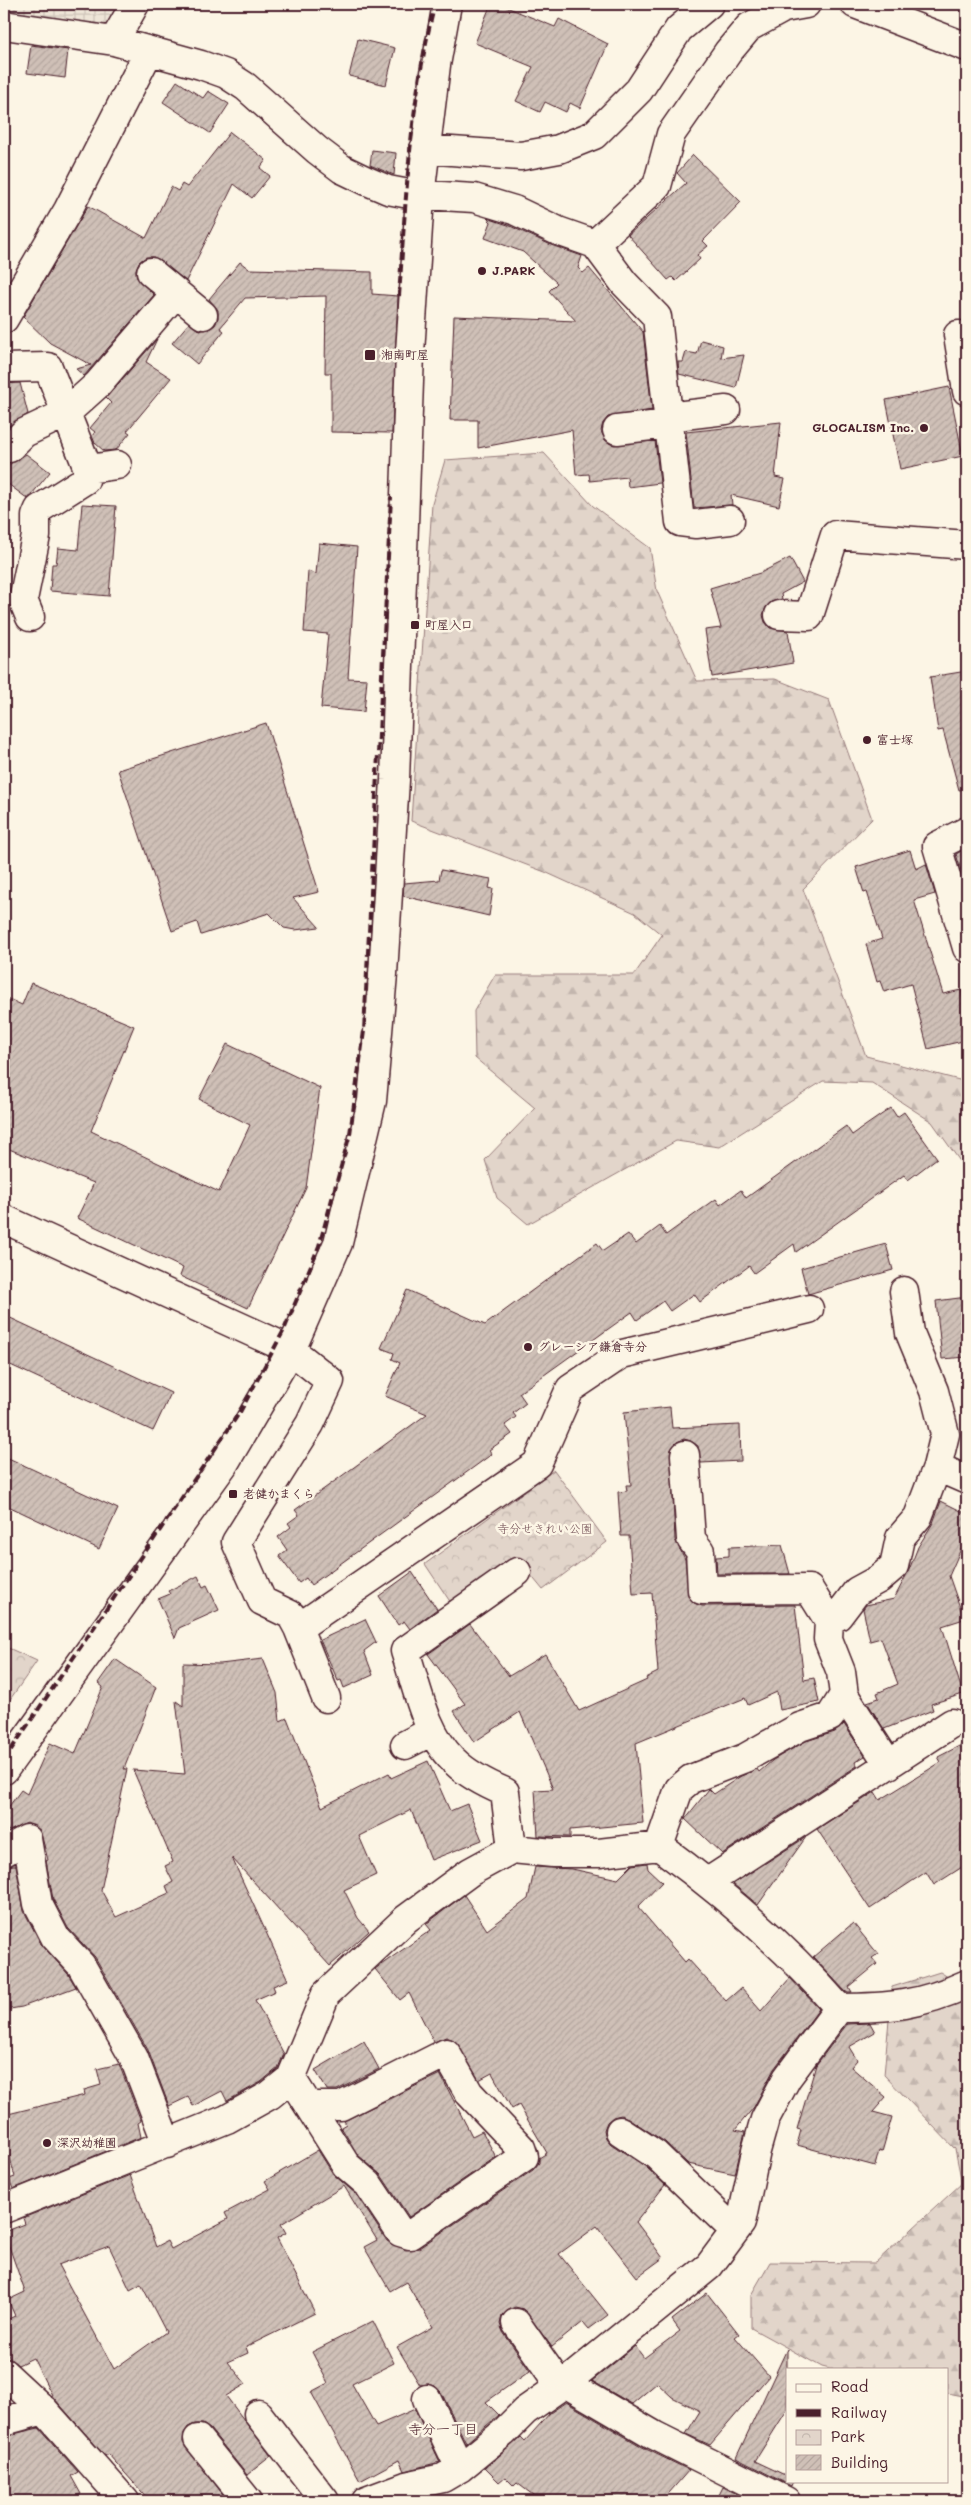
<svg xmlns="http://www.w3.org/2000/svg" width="971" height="2505" viewBox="0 0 971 2505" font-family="Mali,'Klee One',sans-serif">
<defs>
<pattern id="industrial-grid" width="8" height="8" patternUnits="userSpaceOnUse" patternTransform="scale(1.25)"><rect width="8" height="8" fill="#eee5d7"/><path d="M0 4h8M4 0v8" fill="none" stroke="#cec4b9"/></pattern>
<pattern id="forest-firs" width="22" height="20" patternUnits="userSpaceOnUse" patternTransform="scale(1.25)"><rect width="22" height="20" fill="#e2d5ca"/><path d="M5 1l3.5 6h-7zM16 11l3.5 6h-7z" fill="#c3b6ae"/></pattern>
<pattern id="park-crowns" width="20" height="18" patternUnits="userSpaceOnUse" patternTransform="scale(1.25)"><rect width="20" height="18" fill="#e2d5ca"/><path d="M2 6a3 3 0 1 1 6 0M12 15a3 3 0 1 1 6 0" fill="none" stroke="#c3b6ae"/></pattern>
<pattern id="building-hatch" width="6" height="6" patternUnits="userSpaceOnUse" patternTransform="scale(1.25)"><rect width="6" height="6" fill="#cfc0b7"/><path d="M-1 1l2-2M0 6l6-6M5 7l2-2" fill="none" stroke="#b3a59e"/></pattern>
</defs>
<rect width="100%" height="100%" fill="#fcf5e5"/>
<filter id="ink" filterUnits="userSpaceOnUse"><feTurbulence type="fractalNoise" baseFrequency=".02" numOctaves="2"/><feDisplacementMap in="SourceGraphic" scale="10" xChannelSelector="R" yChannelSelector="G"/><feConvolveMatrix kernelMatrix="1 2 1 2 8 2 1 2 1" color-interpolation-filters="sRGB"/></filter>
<g filter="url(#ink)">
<path fill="url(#industrial-grid)" d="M4,4H127L114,26L4,10Z"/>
<path fill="url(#forest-firs)" stroke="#967a7a" d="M544,453L593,506L650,548L657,591L697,681L775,679L829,700L872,819L803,889L866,1056L967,1082V1171L932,1122L872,1083L823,1081L719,1147L676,1141L528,1224L497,1198L485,1160L535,1108L475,1058L474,1011L495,975H634L662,935L635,913L545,872L411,821L432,504L445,460Z
M940,1972L967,1989V2397L947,2393V2369H830L822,2367L751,2328V2295L770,2262L875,2263L962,2183L955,2149L884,2075L892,1987Z"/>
<path fill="url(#park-crowns)" stroke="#967a7a" d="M554,1470L607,1542L543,1590L520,1562L453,1606L425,1564Z
M4,1646L37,1661L4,1708Z"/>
<path fill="url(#building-hatch)" stroke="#4a1f2b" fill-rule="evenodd" d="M491,4H499L555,27L559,19L608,44L580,108L570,103L566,112L545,102L540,112L516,101L533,67L475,43Z
M358,39L395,48L386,85L349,76Z
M31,45L68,50L65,78L27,73Z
M177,81L203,98L208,91L229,104L210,133L163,102Z
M230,132L266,160L260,168L270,176L252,198L234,184L186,281L154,257H146L139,262L136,270L137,278L154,295L84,376L76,369L91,365L50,343L23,317L88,206L146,238L171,187L178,191L182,184L187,187Z
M372,150L396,153L394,175L370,165Z
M693,155L741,202L703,241L708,246L697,255L700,259L676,281L672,277L668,280L628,235L686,183L677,173Z
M487,218L508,225L551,245L582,256L578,268L583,273L589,268L643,332L652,410L608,417L603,423L601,431L605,440L611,444L655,441L660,483L628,487L627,477L590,481L589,474L576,475L572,430L478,448V420H450L454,316L576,321L549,291L557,283L523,252L485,238L491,222Z
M240,262L249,269L372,272V294L398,296L392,433L331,432V373H325L326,296L245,298L220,328L224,331L197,364L172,343L189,323L201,330L209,329L215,325L218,318V310L209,299Z
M157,339L146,362L171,378L127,431L130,433L116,450L104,451L95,443L92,436L95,432L90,428L111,403L106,398Z
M701,340L723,346L721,358L744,355L736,388L679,374L678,362H683L686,352L697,354Z
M20,383L28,414L4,429V384Z
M949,387L963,456L900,469L886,400Z
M781,422L775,477L785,479L779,506L731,495L732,505L694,508L686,432Z
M26,454L50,472L28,499L4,481V473L11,463Z
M82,504L116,506L109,596L50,591L52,564H56L58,548L78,550Z
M319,543L357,547L348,678L367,679L364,712L321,708L328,634L304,632L308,571L316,574Z
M790,558L803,582L781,594L782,599L771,602L766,607L763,615L765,622L770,628L788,631L793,663L712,677L705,630L721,628L710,588L760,573Z
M967,671V789L959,790L943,730L938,731L930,677Z
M266,723L319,892L293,898L319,927L295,930L284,928L269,913L201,935L197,922L172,931L118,770Z
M967,848V884H965L956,854Z
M910,850L916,869L926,864L935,894L914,900L943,994L961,990L967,1015V1040L928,1049L911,984L884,992L880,981L877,982L866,944L882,939L867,892L864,893L856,867Z
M441,870L491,879L489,888L493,889L489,916L403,896L404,883L439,880Z
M31,983L134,1026L91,1131L219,1192L250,1125L199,1099L227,1044L320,1088L306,1188L248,1308L180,1276L183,1268L77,1218L94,1183L4,1147V997L22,1005Z
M891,1108L897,1117L904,1112L937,1158L908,1180L904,1175L796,1252L794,1244L754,1273L749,1266L700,1302L694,1294L670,1311L663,1301L637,1320L632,1312L519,1393L526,1403L513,1413L516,1417L505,1425L512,1434L489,1450L492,1454L311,1585L306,1578L299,1583L279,1556L287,1550L278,1537L291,1527L288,1523L299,1515L295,1510L427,1414L385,1396L400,1363L392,1359L394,1353L381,1348L407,1290L485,1325L597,1243L603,1251L628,1234L636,1244L660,1226L666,1235L716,1199L720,1205L741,1190L746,1198L846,1126L852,1135Z
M886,1244L893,1270L808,1294L801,1268Z
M967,1297V1357L942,1359L936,1301Z
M4,1315L171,1393L153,1431L4,1362Z
M670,1407L672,1428L740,1425L741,1461L701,1463L698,1446L691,1441L684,1439L677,1442L671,1449L675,1540L685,1559L689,1598L694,1603L702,1606L795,1605L804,1680L814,1678L819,1702L780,1710L777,1692L748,1705L745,1698L636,1743L643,1823L570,1830V1837L538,1836L535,1790L553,1789L520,1712L474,1742L454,1711L465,1704L428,1654L470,1624L509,1676L545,1654L579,1711L647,1680L646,1678L658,1672L652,1593L633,1594L629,1536H621L618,1492L627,1491L626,1485H631L624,1412Z
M4,1456L118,1509L99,1549L4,1504Z
M941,1501L967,1514V1535L949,1576L964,1619L942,1626L963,1694L931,1704L933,1710L884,1729L867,1702L879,1698L877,1693L898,1684L881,1638L870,1641L863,1609L866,1605L894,1599L909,1570L918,1547L933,1523Z
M782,1545L790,1574H717L716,1557L729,1556V1547Z
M412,1572L437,1609L410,1629L404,1621L398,1625L379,1596Z
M198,1576L203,1587L207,1585L219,1610L179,1628L175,1638L158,1599L170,1594L168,1591Z
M365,1619L376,1642L364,1651L373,1675L344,1688L341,1680L338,1681L320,1640Z
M115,1659L156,1687L124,1769H127L101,1890L116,1917L169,1893L166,1886L173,1882L165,1866L173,1862L133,1770L185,1774L176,1701L183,1706V1663L220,1664L263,1659L277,1693L280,1721L287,1718L322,1807L379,1778L389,1773L391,1778L428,1761L450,1811L467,1804L482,1840L431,1860L411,1810L359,1836L376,1875L344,1890L358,1918L369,1931L330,1966L232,1858L288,1980L273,1986L275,1991L255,2000L284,2054L278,2068L261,2082L227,2101L222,2091L193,2106L188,2097L169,2106L148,2050L95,1957L68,1928L53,1899L46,1861L48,1860L40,1830L27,1823L9,1831L4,1827V1813L21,1790L27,1794L50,1743L75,1754L103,1687L98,1683Z
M844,1724L865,1756L855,1762L857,1766L722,1854L685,1819L709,1789L714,1794L741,1776L757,1769L759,1772L773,1760L806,1741L835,1732Z
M967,1742V1864L934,1885L926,1872L870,1909L817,1829L875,1792L880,1800L941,1762L938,1757Z
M806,1837L758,1905L733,1884Z
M647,1863L648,1869L662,1882L638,1907L685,1962L688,1959L726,2001L741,1988L761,2011L790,1978L819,2009L774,2069L754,2107L735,2130L745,2132L735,2174L688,2164L665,2142L628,2118L621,2115L613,2117L607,2122L604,2130L606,2138L611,2144L646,2167L665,2185L636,2222L663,2258L637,2277L597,2226L559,2254L608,2315L589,2329L583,2322L552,2347L523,2309L515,2307L507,2311L502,2316L500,2324L503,2332L530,2371L486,2402L499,2415L466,2443L441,2392L435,2386L429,2384L420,2385L397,2347L433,2327L406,2282L390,2291L364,2247L377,2240L344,2186L281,2224L286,2233L277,2238L315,2313L246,2347L248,2353L228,2362L246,2384L226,2396L271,2456L247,2475L210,2429L203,2424H195L188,2427L184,2433L183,2442L228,2501H150L108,2454L105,2456L53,2397L33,2358L18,2365L10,2359L4,2347V2321L15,2316L8,2300L25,2292L4,2232L25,2224L23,2218L130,2175L156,2247L167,2241L171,2249L228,2219L225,2213L270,2189L265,2181L318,2150L333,2174L356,2194L387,2241L406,2250L419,2248L533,2170L539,2163V2158L547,2153L519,2105L512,2109L492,2073L479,2080L454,2040L446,2037L434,2042L409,1993L400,2000L375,1969L431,1930L426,1924L464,1895L487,1930L528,1899L535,1867L572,1869L618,1879L632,1865ZM109,2246L130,2290L141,2284L166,2332L114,2369L58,2265Z
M13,1865H16L24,1911L41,1944L68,1974L76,1987L22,2007L4,2010V1868Z
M853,1923L878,1954L872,1958L877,1964L849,1987L852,1992H846L813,1957Z
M870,2023L875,2032L849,2047L857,2060L851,2067L886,2097L873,2112L892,2117L882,2152L879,2151L875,2166L797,2145L801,2130L797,2129L816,2065L847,2024Z
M364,2041L379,2069L337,2090H327L315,2070Z
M119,2064L141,2121L138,2123L141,2137L13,2189L9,2179L15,2177L4,2135V2115L85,2095L84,2090L101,2085L97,2069Z
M440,2074L472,2136L482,2131L496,2157L409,2217L381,2175L358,2155L341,2127L346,2124L344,2121Z
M707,2293L739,2334L735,2337L769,2376L710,2445L686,2434L700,2411L672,2397L657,2383L632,2404L592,2381L635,2346L644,2358L680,2331L672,2320Z
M373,2321L394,2363L352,2384L376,2426L415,2409L440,2462L404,2471L399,2460L360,2481L311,2392L328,2383L312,2352Z
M787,2349V2410L755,2461L787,2476V2481H793L791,2486L736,2458Z
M566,2402L646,2449L689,2470L662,2501H541L517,2483L514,2486L505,2477L499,2482L485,2468L521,2437L525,2441L550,2413Z
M39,2428L78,2472L71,2476L81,2494L68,2501H4V2436Z
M723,2487L752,2501H716Z"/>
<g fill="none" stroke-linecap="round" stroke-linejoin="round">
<g stroke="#4a1f2b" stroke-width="31">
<path id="minor" d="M855,4L967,47
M4,25L114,41L201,65L226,74L246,87L317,150L342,169L367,181L388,190L409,194L474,198L514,210L558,231L595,244L624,283L657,317L680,522L696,524L730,520
M114,41L135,4
M424,149L521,156L559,149L594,135L639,90L679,29L709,4
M595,244L657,186L671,134L728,52L749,27L784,8L806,4
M151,272L203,315
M4,319L68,210L149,51
M967,336L958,335L967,391
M4,368L48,367L88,469L85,480L39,509L36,516V536L23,600L30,617
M667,417L726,410
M617,430L668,424
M9,448L24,433L66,413L97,385L175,294
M88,469L117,465
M779,615L809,616L835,535L967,545
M967,831L937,846L967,948
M4,1219L291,1350L330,1381L310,1424L236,1542L262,1601L291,1615L298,1628L537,1464L570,1389L622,1354L809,1309
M685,1455L691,1539L700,1551L702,1590L809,1589L829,1621
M937,1467L967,1480
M298,1628L326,1698
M405,1745L432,1731
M889,1765L844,1695L841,1672L828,1639L829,1621L838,1616L857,1591L879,1579L894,1566L900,1538L918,1517L937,1467L945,1434L934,1391L910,1333L904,1291
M4,1770L224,1464L291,1350L338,1243L372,1101L383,974L395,780L410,353L420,196L436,65L447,4
M659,1846L679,1789L691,1779L745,1758L800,1727L830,1717L844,1695
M512,1849L505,1792C486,1784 468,1775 453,1760C425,1733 417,1687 405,1651L517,1572
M4,1852L27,1839L38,1904L55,1937L81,1965L134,2058L167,2144
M708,1882L952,1723
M291,2078L346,2165L368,2184L400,2232L410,2235L524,2157L521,2148L469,2093L446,2053L341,2106H309
M620,2131L656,2155L735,2231
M4,2209L227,2119L270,2095L291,2078L326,1994L406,1919L470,1872L512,1849L553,1853H599L659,1846C723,1893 787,1948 839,2008C889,2008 921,2005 967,1984
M516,2323L560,2386
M4,2373L44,2410L125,2501
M565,2383L654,2435L786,2501
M427,2399L460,2468
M258,2414L325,2501
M4,2421L44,2410
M198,2439L248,2501
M366,2501L406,2486L443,2478L460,2468L503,2433L525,2411L565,2383L709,2266L741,2223L756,2151L765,2119L787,2078L839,2008"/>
</g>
<use href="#minor" stroke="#fcf5e5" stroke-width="28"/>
<path stroke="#4a1f2b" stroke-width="4" stroke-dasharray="8 4" stroke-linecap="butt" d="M399,296C406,198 410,99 435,4
M4,1760L240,1412L284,1330L319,1246L350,1134L364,1031L391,497"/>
</g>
</g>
<g fill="#4a1f2b" stroke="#fcf5e5" stroke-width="2">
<circle cx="482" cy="271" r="5"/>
<rect x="364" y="349" width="12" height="12" rx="2.5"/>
<circle cx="924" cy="428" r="5"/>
<rect x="410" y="620" width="10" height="10" rx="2.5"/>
<circle cx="867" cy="740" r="5"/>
<circle cx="528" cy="1347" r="5"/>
<rect x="228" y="1489" width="10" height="10" rx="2.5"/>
<circle cx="47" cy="2143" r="5"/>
</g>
<g text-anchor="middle" stroke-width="5" stroke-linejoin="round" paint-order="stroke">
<g font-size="12" font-weight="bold" fill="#4a1f2b" stroke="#fcf5e5" text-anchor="start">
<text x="492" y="275">J.PARK</text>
<text x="381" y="359">湘南町屋</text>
<text x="914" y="432" text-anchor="end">GLOCALISM Inc.</text>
<text x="425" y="629">町屋入口</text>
<text x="877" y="744">富士塚</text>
<text x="538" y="1351">グレーシア鎌倉寺分</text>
<text x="243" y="1498">老健かまくら</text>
<text x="57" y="2147">深沢幼稚園</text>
</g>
<g font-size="12" fill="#704c53" stroke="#fcf5e5">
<text x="545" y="1533">寺分せきれい公園</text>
</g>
<g font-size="14" fill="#4a1f2b" stroke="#fcf5e5">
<text x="443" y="2434">寺分一丁目</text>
</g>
</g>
<rect width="971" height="2505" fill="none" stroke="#fcf5e5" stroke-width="20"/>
<rect x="10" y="10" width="951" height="2485" fill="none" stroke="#4a1f2b" stroke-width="2" filter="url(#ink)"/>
<rect x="786" y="2368" width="162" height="115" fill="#fcf5e5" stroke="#b59f9b"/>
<rect x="796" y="2384" width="25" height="8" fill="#fcf5e5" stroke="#b59f9b"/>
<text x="831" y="2392" font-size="15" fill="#4a1f2b">Road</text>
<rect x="796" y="2409" width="25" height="8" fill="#4a1f2b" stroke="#b59f9b"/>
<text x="831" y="2418" font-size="15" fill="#4a1f2b">Railway</text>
<rect x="796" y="2430" width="25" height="15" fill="url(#park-crowns)" stroke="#b59f9b"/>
<text x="831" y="2442" font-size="15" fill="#4a1f2b">Park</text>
<rect x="796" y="2455" width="25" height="15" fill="url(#building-hatch)" stroke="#b59f9b"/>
<text x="831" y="2468" font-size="15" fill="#4a1f2b">Building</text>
</svg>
